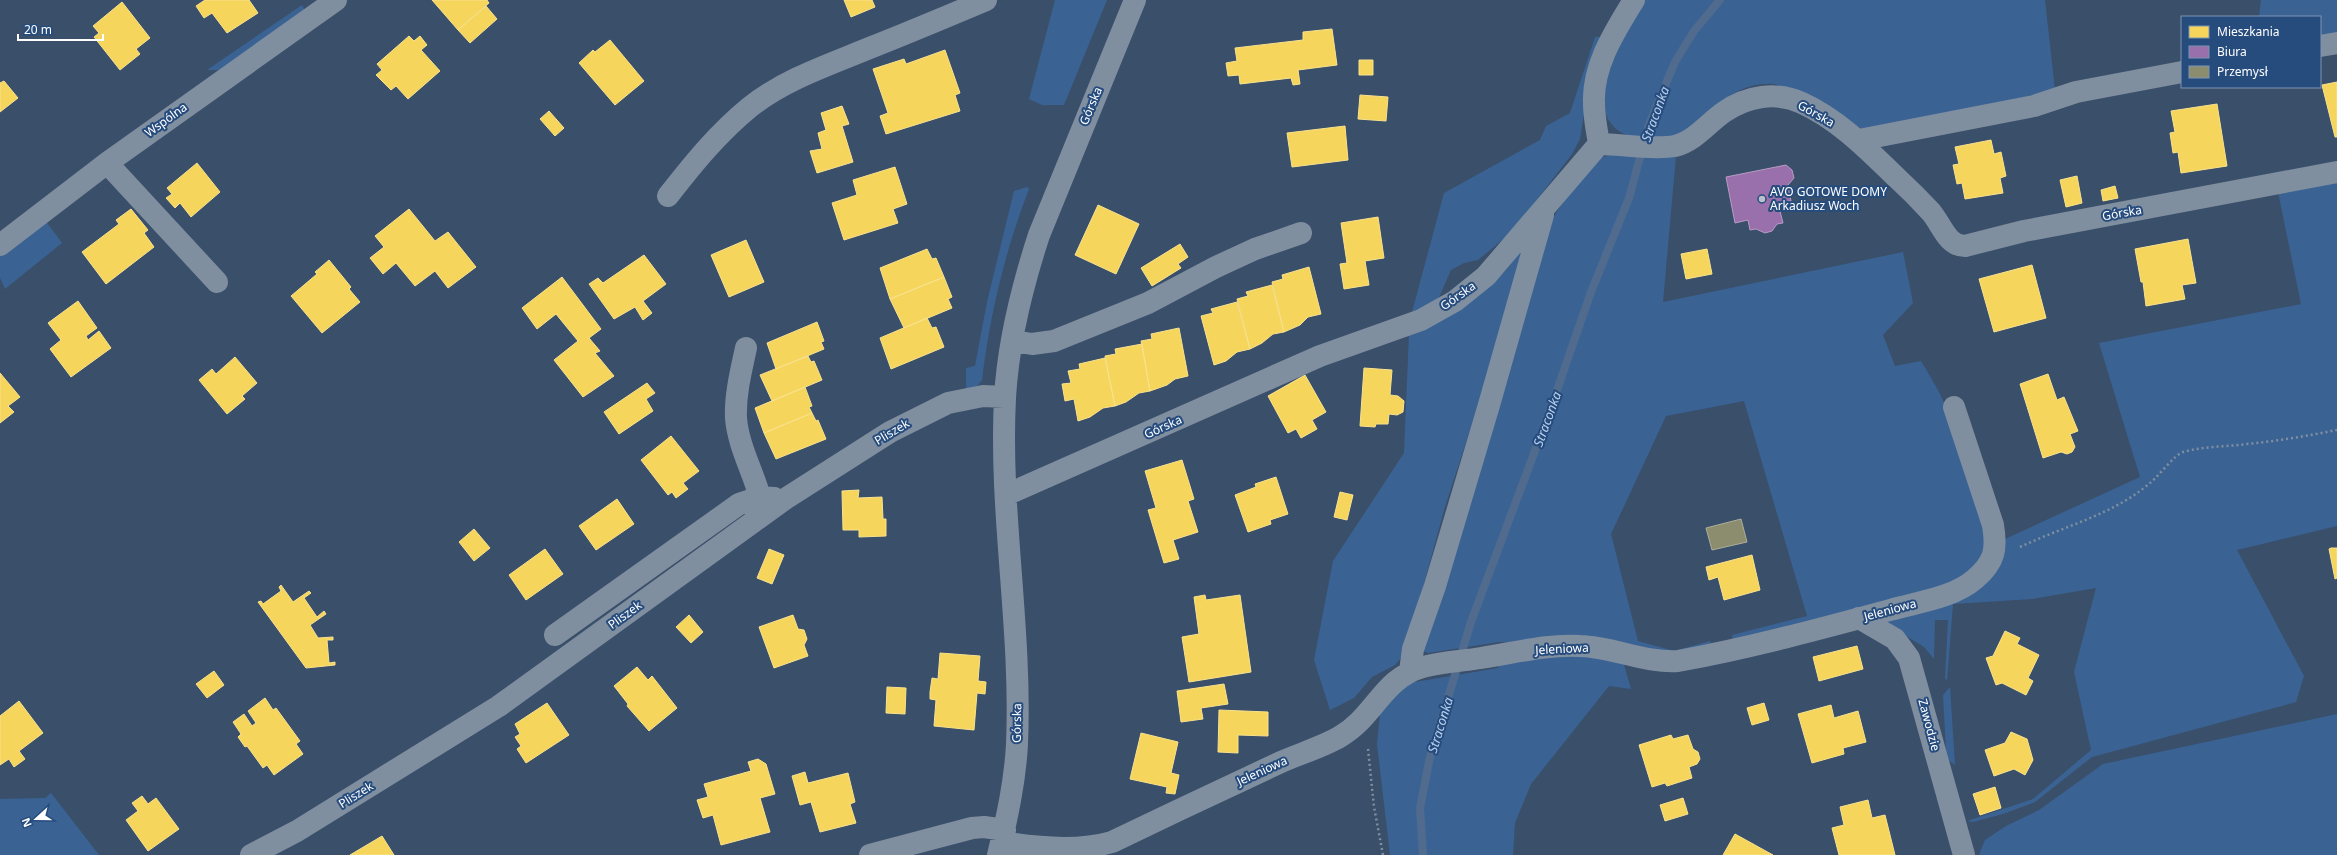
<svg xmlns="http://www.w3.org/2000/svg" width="2337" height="855" viewBox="0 0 2337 855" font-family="'Noto Sans',sans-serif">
<rect width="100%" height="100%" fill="#3a4f6a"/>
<path fill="#3a6394" d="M1055,0H1107L1064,105H1042L1029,99Z
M1641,0H2045L2055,90L1882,130L1860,128L1775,84C1724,80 1711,125 1669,138C1660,141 1643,137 1633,136C1607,134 1596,100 1603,77C1611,53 1629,23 1641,0Z
M2261,0H2337V36L2320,39V17H2259Z
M302,5L305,10L230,66L218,70H207Z
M1595,37H1604L1586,101L1580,139L1572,154L1512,232L1478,260L1464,263L1451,270L1437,302L1411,316L1444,193L1540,140L1546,126L1570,113Z
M1628,151L1676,156L1663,302L1903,252L1913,303L1883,335L1895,366L1921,361C1928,373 1935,384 1941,396C1950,415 1991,531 1987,546C1979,571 1966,579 1943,588L1738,642L1733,641L1732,635L1807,616L1744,401L1666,416L1611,534L1638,641L1674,651L1710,641L1711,645L1695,652L1672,655L1587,639H1564L1534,642H1499L1428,653L1420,650L1552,219L1570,192L1602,157Z
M2337,180V526L2237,550L2304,676L2296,702L2092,757L2035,802L2003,814L1973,822L1967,821L2033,799L2091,750L2074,672L2096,588L2032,599L1953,604L1947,681L1945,678L1948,620H1935L1934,659L1924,647L1893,628L1886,619L1927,606L2005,539L2140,477L2099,343L2301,304L2278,192Z
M1027,187L1029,189C1005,251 990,314 982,380L977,386L966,389V368L975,366L987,302L1014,191Z
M45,220L62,243L5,289L0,278V256Z
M1523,247L1482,393L1444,510L1414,621L1401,658L1395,665L1372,677L1354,698L1330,710L1314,660L1333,561L1404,453L1409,334L1490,285L1507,269Z
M1545,653L1623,661L1631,689L1609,686L1531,784L1515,823L1513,855H1390L1377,744L1380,714L1412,678L1415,682L1498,668L1501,662Z
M1950,687L1955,765L1948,760L1946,751L1943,695Z
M2337,714V855H1979L1985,840L2006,826L2039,810L2103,764Z
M51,793L99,855H0V799L45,798Z"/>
<path fill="#f6d55c" stroke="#f9e28d" d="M205,0H249L258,13L227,33L212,13L204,18L196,6Z
M432,0H487L489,3L458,30Z
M844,0H872L875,7L851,17Z
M122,2L150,38L136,49L140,54L120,70L94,37L99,33L93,26Z
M486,6L497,19L470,43L458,30Z
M1332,29L1337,65L1298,70L1300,84L1293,85L1291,78L1240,84L1239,75L1228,76L1226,63L1237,61L1235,48L1303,40V32Z
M409,36L414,41L420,36L427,45L421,50L440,71L408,99L396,86L391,90L376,75L382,70L377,64Z
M610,40L644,81L615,105L579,63L593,50L595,52Z
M945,50L960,93L955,95L960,111L886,134L880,116L888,113L873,69L904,59L906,64Z
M1359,60H1373V75H1359Z
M4,81L18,98L0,112V83Z
M2337,82V137H2335L2322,85Z
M1360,95L1388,97L1386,121L1358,119Z
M2217,104L2227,166L2181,173L2178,152L2173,153L2170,133L2175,132L2171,111Z
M842,106L849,124L842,126L853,162L817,173L810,151L822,149L818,133L826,130L821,113Z
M549,111L564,128L555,136L540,119Z
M1345,126L1348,160L1292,167L1287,133Z
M1991,140L1994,154L2001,152L2006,176L2000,178L2003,193L1965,199L1962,183L1957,184L1953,165L1959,164L1955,147Z
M197,163L220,192L191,217L180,203L175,208L166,198L172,194L167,188Z
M895,167L907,204L893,209L898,223L844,240L832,203L857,195L853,180Z
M2077,176L2082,203L2066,207L2060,180Z
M2115,186L2118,198L2103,201L2101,190Z
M1098,205L1139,224L1116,274L1075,255Z
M131,209L148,230L144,233L154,247L106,284L82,252L119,224L116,220Z
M409,209L435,241L448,232L476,267L448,288L435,271L415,286L396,263L383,274L370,258L384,247L375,236Z
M1378,217L1384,258L1365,261L1369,285L1344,289L1340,264L1347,263L1341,223Z
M2188,239L2196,283L2182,285L2185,299L2146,306L2143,282H2141L2135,249Z
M746,240L764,282L729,297L711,255Z
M1180,244L1188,257L1178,264L1181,268L1152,286L1141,268Z
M927,249L932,259L936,258L944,277L890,299L880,268Z
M1707,249L1712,274L1686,279L1681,254Z
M644,255L666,284L643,301L652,313L643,320L635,307L614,319L589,284L598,278L603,283Z
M329,260L351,287L349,289L360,302L322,333L291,296L317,274L315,272Z
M2032,265L2046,318L1994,332L1979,279Z
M1309,267L1321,314L1308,317L1300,325L1284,332L1272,282L1283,279L1282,275Z
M562,277L601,329L589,338L600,351L595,353L614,376L583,397L554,360L578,341L556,314L537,329L522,308Z
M944,277L952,297L948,299L952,308L904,328L890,299Z
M1272,285L1284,332L1273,334L1262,343L1250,349L1237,299L1248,296L1246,292Z
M78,301L97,328L86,336L88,340L99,331L111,348L71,377L50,349L61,340L48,323Z
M1237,302L1250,349L1237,352L1226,361L1214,365L1201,316L1213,313L1211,309Z
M927,318L932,328L936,327L944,347L891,369L880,338Z
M817,322L824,341L821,342L824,349L776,369L767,343Z
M1179,328L1188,376L1175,379L1167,385L1150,391L1141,341L1152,339L1151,334Z
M1142,344L1150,391L1139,393L1126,402L1115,406L1105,356L1116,354L1115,349Z
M808,356L811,362L814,361L822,380L772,401L760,375Z
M235,357L257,383L242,396L245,399L227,414L199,380L212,369L216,374Z
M1105,358L1115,406L1103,408L1090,417L1078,421L1074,399L1065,401L1062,384L1071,383L1068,371L1080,369L1079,364Z
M1364,368L1392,370L1390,395L1398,396L1404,401L1403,412L1397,415L1389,414L1388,424H1376L1375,427L1360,426Z
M0,373L20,397L8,406L14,412L0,423Z
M2048,374L2057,400L2064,397L2078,431L2070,434L2075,447L2072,452L2067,454L2061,452L2043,458L2020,384Z
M1305,375L1326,412L1312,420L1317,429L1301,438L1296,429L1288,433L1268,396Z
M647,383L655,393L646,399L653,411L619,434L604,412Z
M805,387L812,406L809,407L812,413L764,433L755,408Z
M812,413L816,421L818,420L826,439L776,459L764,433Z
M671,436L699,471L683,483L688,489L676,498L672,492L668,495L641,460Z
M1182,460L1194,499L1188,501L1198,532L1173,540L1179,559L1164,563L1148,510L1156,508L1145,471Z
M1276,477L1288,514L1270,520L1271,524L1248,532L1235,495L1256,487L1255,484Z
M859,490L858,498L882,497L883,519H886V536L859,537V530H843L842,491Z
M1340,492L1353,495L1347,520L1334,517Z
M617,499L634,524L596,550L579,526Z
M474,529L490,548L474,561L459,542Z
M2331,548H2337V578L2335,579L2329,549Z
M545,549L563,574L526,600L509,575Z
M769,549L784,555L772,584L757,578Z
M1752,555L1760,590L1724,600L1718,577L1709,580L1706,567Z
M281,585L293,602L309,591L311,593L304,598L317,617L324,611L326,614L310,625L318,638L333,637V640H327L329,663L335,662V665L306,668L258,602L261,601L263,604L281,591L279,587Z
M1205,595L1206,600L1240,595L1251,672L1189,682L1182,637L1199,634L1194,597Z
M689,615L703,632L691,643L676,627Z
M793,615L798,629L804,630L807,639L804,645L808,656L774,668L759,627Z
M2005,631L2020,638L2017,644L2039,655L2028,678L2033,681L2026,695L2002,683L1996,685L1986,658L1993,656Z
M1857,646L1863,669L1819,681L1813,657Z
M940,653L980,656L978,681L986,682L985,694L977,693L974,730L934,726L936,700L930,699V692L932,678L938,679Z
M637,667L648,680L652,676L677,708L649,731L627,706L628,704L614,686Z
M214,671L224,685L207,698L196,684Z
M1224,684L1228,704L1201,708L1203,719L1181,722L1177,691Z
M887,687L906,688L905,714L886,713Z
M265,698L273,710L276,708L300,741L296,744L303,754L274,775L267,765L263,768L247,746L245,747L238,737L241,734L233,722L244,714L252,726L256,723L248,711Z
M19,701L43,733L19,751L25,759L14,767L9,759L0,765V716Z
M547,703L569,735L526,763L517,749L521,746L515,737L520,734L515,724Z
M1764,703L1769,720L1752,725L1747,708Z
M1831,705L1834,718L1858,711L1866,742L1843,748L1844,754L1812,763L1798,714Z
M1219,710L1268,712V736L1238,735V753L1218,752Z
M2011,732L2027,739L2033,760L2025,775L2014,769L1994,776L1985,750L2005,743Z
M1141,733L1178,742L1171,773L1179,775L1175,794L1166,793L1167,787L1130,779Z
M1671,735L1673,739L1688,735L1693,749L1698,752L1700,759L1697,764L1689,767L1692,778L1667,786L1665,783L1652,787L1639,745Z
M758,759L766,764L775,794L760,798L770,832L721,845L713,815L703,818L697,800L708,797L704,784L751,771L748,762Z
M805,772L808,783L848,773L855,802L850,804L856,823L820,832L811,802L800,805L792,776Z
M1995,787L2001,808L1980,815L1973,794Z
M142,796L148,804L156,798L179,829L148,851L126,820L138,811L132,803Z
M1683,798L1688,814L1665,821L1660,805Z
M1868,800L1872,818L1885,815L1895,855H1839L1832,828L1844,825L1840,807Z
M1735,834L1773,855H1723Z
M382,836L394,855H350Z"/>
<path fill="#9970ab" stroke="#b89bc4" d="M1786,165L1792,170L1794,178L1788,185L1791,201L1778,203L1783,223L1777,224L1772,231L1765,233L1756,229L1750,230L1748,220L1735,223L1726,177Z"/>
<path fill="#8c8c6e" stroke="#aeae9a" d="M1741,519L1747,542L1712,550L1706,528Z"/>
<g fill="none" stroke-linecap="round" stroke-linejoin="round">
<path stroke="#516b8e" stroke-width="8" d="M1423,855L1420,808L1430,757L1471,622L1548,416L1591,292L1629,198L1649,124L1675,62L1694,31L1720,0"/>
<path stroke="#808fa0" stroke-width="2.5" stroke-dasharray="2 3" stroke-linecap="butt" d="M2020,547C2064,526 2113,515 2150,483C2159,476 2174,455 2183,452C2204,446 2225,447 2247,444C2277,441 2307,436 2337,430
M1368,749L1374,807L1383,855"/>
<path stroke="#808fa0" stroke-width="22" d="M2320,46L2337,43
M1859,140L2034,106L2076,92L2182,72
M1599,144C1621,144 1653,150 1675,146C1695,141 1708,123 1724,112C1747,96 1776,91 1802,103C1839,120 1868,150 1897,178C1909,189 1920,200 1931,212C1942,225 1947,246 1965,246L2024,231L2337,172
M1599,144C1597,131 1594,117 1594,104C1592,66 1615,31 1634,0
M107,163L217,282
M668,196C693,164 718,133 750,107C785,79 831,64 872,47C910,32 948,16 986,0
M0,245L107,163L336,0
M1013,341L1032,344L1054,341L1148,303L1216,267L1255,249L1301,233
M746,348C741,371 735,395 736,418C738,445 753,472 760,497L774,498
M1006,495L1320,356L1421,320L1455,301L1486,276L1599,144
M1859,618L1895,639L1909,658L1964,855
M555,635L739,504L760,497
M1410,672L1413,649L1435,586L1489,405L1543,215
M1002,842C1037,848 1077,852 1112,842C1168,815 1225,788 1281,762C1301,753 1323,747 1341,736C1375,716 1383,678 1423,667C1441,662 1462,661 1481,658C1514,653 1547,644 1580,646C1613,647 1645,663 1678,661C1749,648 1820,629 1890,610C1918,602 1953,598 1975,579C1995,562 1997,549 1993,525L1954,407
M251,855L297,831L499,706L785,499L890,432L948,403L983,396L1005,397
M870,855L972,828L984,827L1005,830
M998,855C1007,818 1015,782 1017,744C1022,628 999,513 1005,398C1008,343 1022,287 1039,235L1135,0"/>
</g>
<circle fill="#bac1cb" stroke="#264c7e" stroke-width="1.5" cx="1762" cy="199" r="4"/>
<g text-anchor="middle" stroke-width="4" stroke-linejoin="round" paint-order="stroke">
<g font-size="12" fill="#fff" stroke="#264c7e">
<text transform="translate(1091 106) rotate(-67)" y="4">Górska</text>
<text transform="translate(1816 114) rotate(29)" y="4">Górska</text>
<text transform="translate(166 120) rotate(-36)" y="4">Wspólna</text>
<text transform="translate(2122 213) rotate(-10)" y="4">Górska</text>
<text transform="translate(1458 296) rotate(-35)" y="4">Górska</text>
<text transform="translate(1163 427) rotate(-24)" y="4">Górska</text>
<text transform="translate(892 432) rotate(-31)" y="4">Pliszek</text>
<text transform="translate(1890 610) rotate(-15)" y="4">Jeleniowa</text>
<text transform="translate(625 615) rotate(-36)" y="4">Pliszek</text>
<text transform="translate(1562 649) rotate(-3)" y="4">Jeleniowa</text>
<text transform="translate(1017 723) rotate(-89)" y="4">Górska</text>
<text transform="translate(1929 725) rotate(75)" y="4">Zawodzie</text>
<text transform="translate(1262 771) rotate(-25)" y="4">Jeleniowa</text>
<text transform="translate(356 795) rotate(-32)" y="4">Pliszek</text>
</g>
<g font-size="12" fill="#fff" stroke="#264c7e" text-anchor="start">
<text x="1770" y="196">AVO GOTOWE DOMY<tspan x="1770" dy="14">Arkadiusz Woch</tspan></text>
</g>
<g font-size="13" font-style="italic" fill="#b7d0ed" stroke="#264c7e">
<text transform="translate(1655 114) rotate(-70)" y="5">Straconka</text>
<text transform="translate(1547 419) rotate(-70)" y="5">Straconka</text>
<text transform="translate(1440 725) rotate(-73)" y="5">Straconka</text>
</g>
</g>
<rect x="2181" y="16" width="140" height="72" fill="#264c7e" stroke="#7d94b2"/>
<rect x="2189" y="26" width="20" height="12" fill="#f6d55c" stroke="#7d94b2"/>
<text x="2217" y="36" font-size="12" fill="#ffffff">Mieszkania</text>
<rect x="2189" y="46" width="20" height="12" fill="#9970ab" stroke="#7d94b2"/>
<text x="2217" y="56" font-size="12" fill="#ffffff">Biura</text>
<rect x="2189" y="66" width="20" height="12" fill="#8c8c6e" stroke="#7d94b2"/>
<text x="2217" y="76" font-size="12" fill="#ffffff">Przemysł</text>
<g transform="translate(36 819) rotate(249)" stroke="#264c7e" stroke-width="3" paint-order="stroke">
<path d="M0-3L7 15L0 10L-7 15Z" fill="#ffffff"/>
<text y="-6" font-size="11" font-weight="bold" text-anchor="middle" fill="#ffffff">N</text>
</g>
<path d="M18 34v6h85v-6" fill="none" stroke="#ffffff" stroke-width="2"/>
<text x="24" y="34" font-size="12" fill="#ffffff" stroke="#264c7e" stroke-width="3" paint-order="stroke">20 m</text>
</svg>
